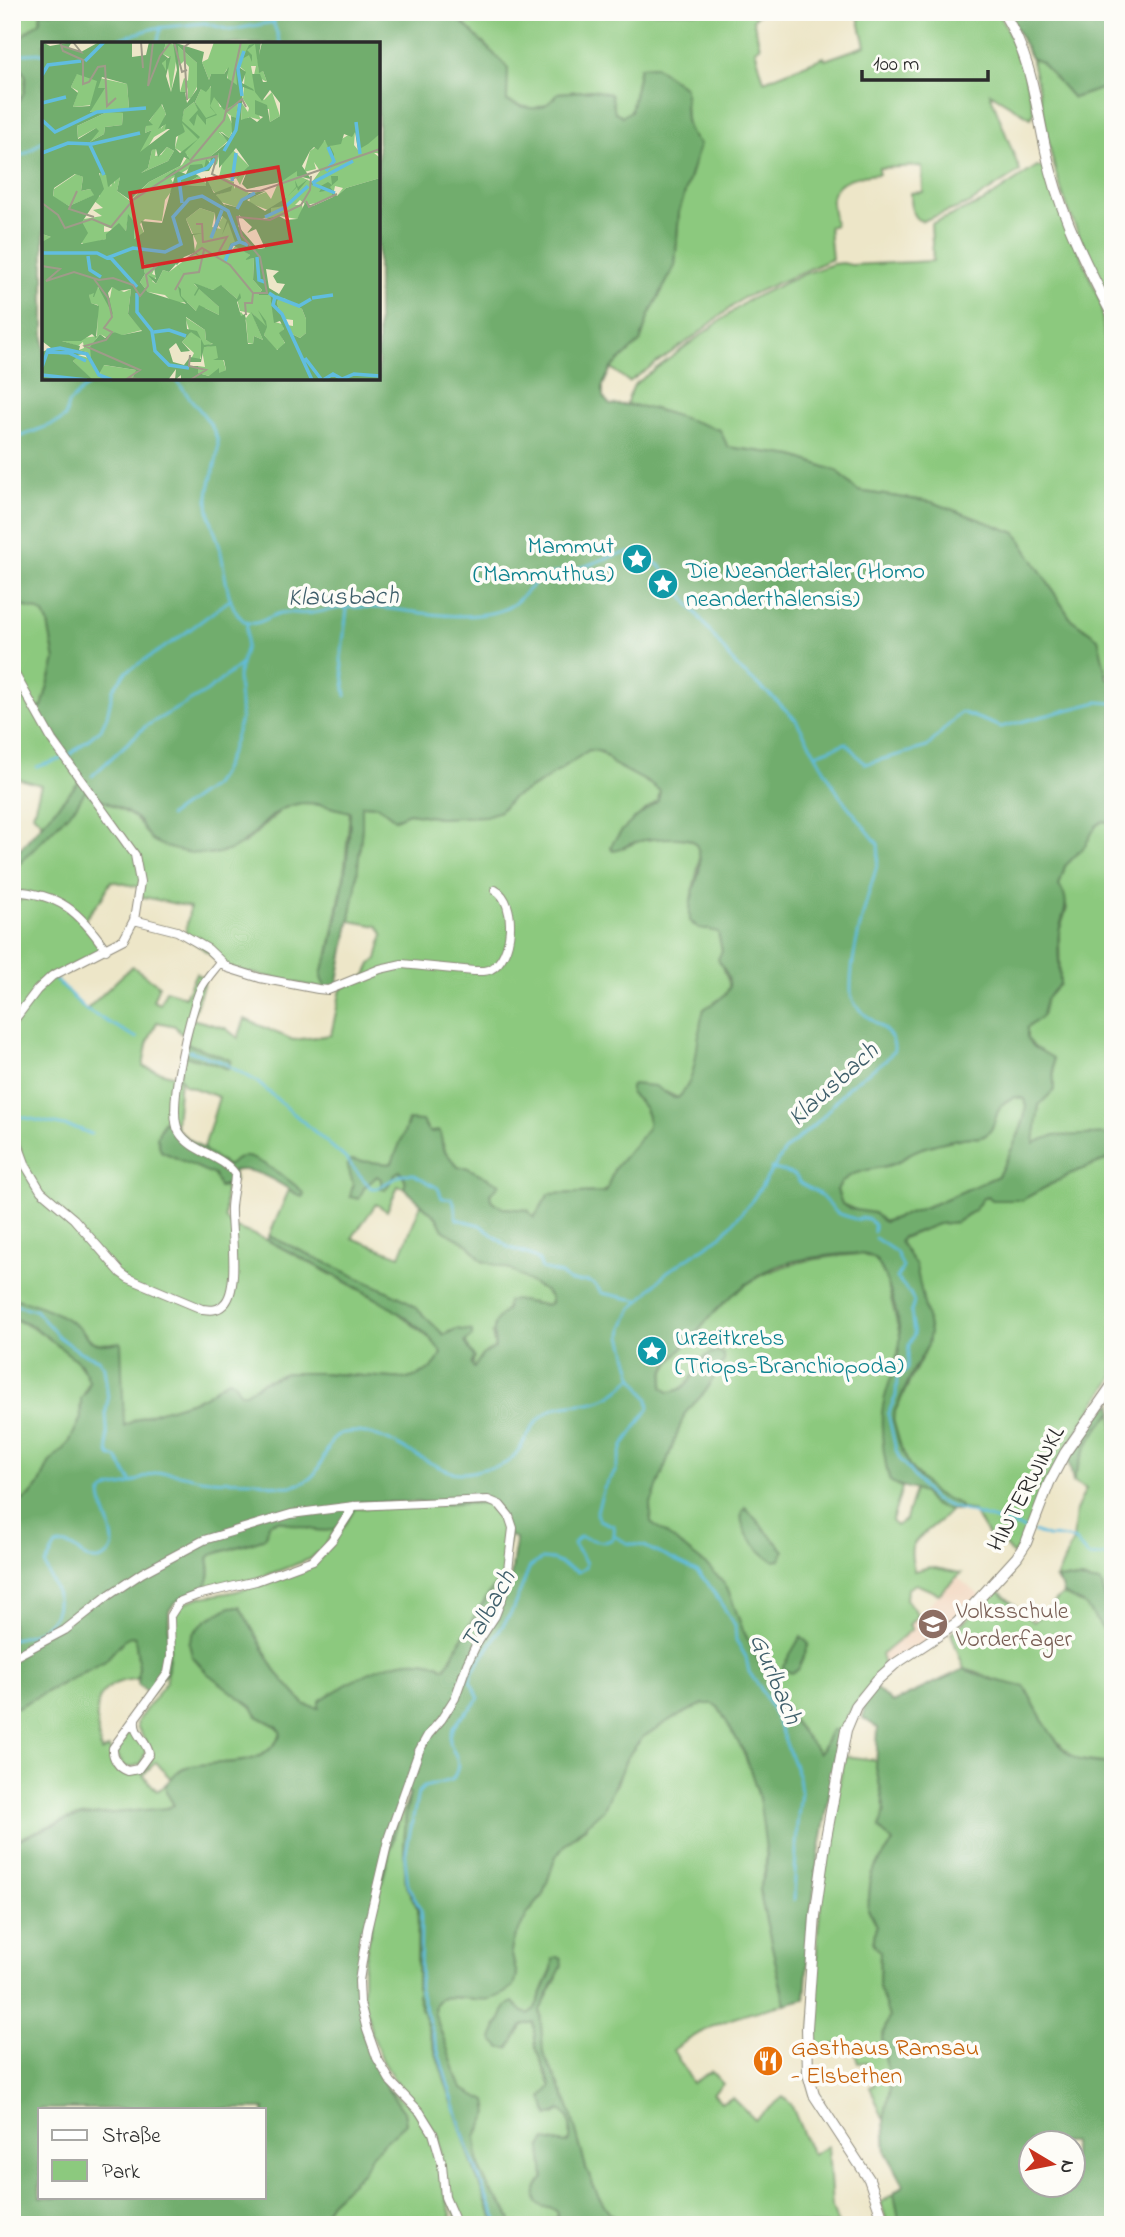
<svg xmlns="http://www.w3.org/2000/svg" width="1125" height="2237" viewBox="0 0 1125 2237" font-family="'Indie Flower',sans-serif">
<rect width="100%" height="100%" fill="#fdfcf7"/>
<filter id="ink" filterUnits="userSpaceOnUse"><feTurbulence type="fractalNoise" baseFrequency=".0143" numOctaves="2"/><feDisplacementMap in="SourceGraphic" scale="14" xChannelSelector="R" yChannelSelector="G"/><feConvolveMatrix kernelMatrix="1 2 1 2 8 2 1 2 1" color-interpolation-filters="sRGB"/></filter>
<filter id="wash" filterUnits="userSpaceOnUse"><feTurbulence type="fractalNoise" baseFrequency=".00686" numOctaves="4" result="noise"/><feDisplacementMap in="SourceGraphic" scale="28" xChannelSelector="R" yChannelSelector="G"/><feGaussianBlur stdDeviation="1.57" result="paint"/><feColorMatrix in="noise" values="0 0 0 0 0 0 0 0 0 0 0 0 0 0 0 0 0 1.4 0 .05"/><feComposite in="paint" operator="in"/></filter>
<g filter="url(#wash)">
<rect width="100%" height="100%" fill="#ede6c8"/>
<path fill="#f2d5bd" d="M957,1577L982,1597L961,1620L885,1672L881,1655L912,1629L908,1625Z"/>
<path fill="#8cc97e" stroke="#5c7a54" stroke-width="2" fill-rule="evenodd" d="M12,12H41L40,22L26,32L15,61L26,76L24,92L12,114Z
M452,12H761L753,19L760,47L755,49L764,81L824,57L825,60L865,46L857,12H998C1017,48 1026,73 1034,113L1031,118L990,93L1020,171L969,204L922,221C909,218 912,204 911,193L923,192L922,166L879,168V174C862,176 837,176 832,197C831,205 834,217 835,225L829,227L832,259L743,298L695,336L629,382L611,368L640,342L649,315L675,266L679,212L699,144C682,130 686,109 685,88L655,66L640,67L631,111L623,117L615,113L593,90L558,93L549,104L528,110L507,101Z
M1031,58L1041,61L1073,98L1113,85V306C1092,263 1069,219 1056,173C1045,135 1042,96 1031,58Z
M1037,166L1045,169L1047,173L1101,303L1106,360L1113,383V674H1106L1098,638L1071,619L1016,533L932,502L858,491L837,471L794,456L727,447L719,430L655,409L626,404L634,385L748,300L804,274L833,264L843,263L851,265L933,261L931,224L983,202Z
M12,603L37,610L44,614L48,623L55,660L42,707L37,709L80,782L42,823L33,814L41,785L12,777Z
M595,749L660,791L658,801L640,814L611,849L613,851C624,849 633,842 644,840C742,824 677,883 693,925L718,931L722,951C713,968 740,982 724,997C718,1002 710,1005 704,1009C700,1034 697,1081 678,1098L666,1092L631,1094C642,1103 648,1110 649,1125L608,1189L602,1192L549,1194L534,1218L528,1210L503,1208L491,1200L490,1194L499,1184L458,1167L447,1155L441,1139L429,1132L425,1124L408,1120L396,1157L390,1164L350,1160L347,1165L353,1183L351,1197L359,1198L364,1188L377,1176L381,1179V1188L385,1190L396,1173L399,1171C405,1177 407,1181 404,1188L398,1186L387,1211L376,1204L352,1238L400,1256L421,1204L437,1218L443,1230L469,1245L482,1261L509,1268L546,1292L551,1298V1303L546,1305L513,1300L507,1304L506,1309L492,1334L495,1348L487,1352L474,1369L472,1368L474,1357L466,1345V1339L450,1331L444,1336L418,1310L404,1299L269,1236L289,1190L302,1197L304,1194L285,1178L260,1163L228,1166L203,1151L219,1097L185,1085L180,1078L176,1124L163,1122L157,1137L161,1151L215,1175L219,1187L225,1186V1218L231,1226L267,1240L390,1306L435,1343L441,1353C437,1368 421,1376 407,1379L321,1373H286L263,1382L245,1393H240L234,1382L229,1380C218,1384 211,1394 201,1398C174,1408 148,1412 123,1426L122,1402L105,1344C87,1343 90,1335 78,1327C59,1314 34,1303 12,1298V1166L21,1150L12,1128V907L30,892L12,891V871L76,806L86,789L91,796L100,798L135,818L153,841L180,850L244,844L282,809L296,804L322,805L350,812L344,875L329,953L321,974L328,990L228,968L185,935L190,907L139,896V887L111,881L102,898L83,921L106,950L52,976L86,1010L132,966L159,985L153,1001L160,1004L166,990L185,997L196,973L205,979L192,1019L225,1028L238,1038L245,1019L293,1040L331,1035L341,989L366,975L371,964L377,959L383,934L378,926L350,921L362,827V805L378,806L395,819L409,813L440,818L500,811L512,798L539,784L589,750ZM157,1022L175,1026L180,1033L188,1034L179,1077L143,1067L147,1044Z
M1103,821L1113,823V1134L1033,1144L1039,1105L1054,1090L1053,1058L1034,1047L1027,1038V1028L1042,1016L1046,999L1060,984L1059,932L1067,908L1059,886L1065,866L1085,846L1095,826Z
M1016,1097L1025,1099C1031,1117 1007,1158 998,1176L934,1204L883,1222L842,1204L837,1190C848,1166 877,1172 898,1162C903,1160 906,1155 911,1153C925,1145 947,1141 963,1138C969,1136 978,1139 984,1136C1000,1128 990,1103 1016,1097Z
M1113,1157V1379L1095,1403L1046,1482L1037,1500L1026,1535L1013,1555L999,1539L989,1537L973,1511L963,1509L957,1503L934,1494L910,1467L901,1448L893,1420L895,1411L928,1345L904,1248L900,1242L903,1238L938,1224L957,1222L974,1211L983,1198L988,1196L1022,1200L1072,1173Z
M862,1254L877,1260L887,1282L901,1340L882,1414L886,1466L890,1481L902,1488L892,1521L896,1526L906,1519L915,1490L923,1493L931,1503L950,1511C942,1522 915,1536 912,1548C910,1555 913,1564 914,1571L930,1567L961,1573L939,1594L916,1584L907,1589L906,1599L918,1615L909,1625L912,1629L881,1655L885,1669L852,1708L841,1730H832L819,1754L783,1708L743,1630L727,1587L651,1522L650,1506L685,1413L705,1392L720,1351L704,1357C694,1372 689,1392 668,1392L662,1387C661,1367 679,1352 692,1339C701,1330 707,1319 716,1310C757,1266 804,1258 862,1254Z
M12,1318C38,1329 80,1354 89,1381L80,1405L81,1418L69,1443L49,1463L40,1484L30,1496L12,1506Z
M1113,1412V1604L1107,1603L1102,1596L1103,1587L1083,1579H1056L1073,1541L1076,1510L1086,1489L1073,1481C1082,1453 1091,1432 1113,1412Z
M484,1503L497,1512L510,1535L506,1551L504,1583H499L495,1585L475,1615L445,1668L436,1663L319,1708L305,1705L277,1673L240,1607L233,1692L252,1707L257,1716L278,1727L281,1734C263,1769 232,1760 200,1765C195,1766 188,1766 183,1768C179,1770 175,1775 171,1779L156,1762L143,1775L157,1791L166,1784V1792L174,1805C147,1817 112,1812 83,1816C59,1820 35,1832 12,1842V1710L105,1661L123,1640L132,1635L135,1637L139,1667L137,1679C88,1682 95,1714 101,1752L109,1748C117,1771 144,1788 152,1754L137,1726L138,1720L166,1682L174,1612C188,1593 219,1597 240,1590C262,1584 287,1577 307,1567C326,1558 343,1525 356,1508Z
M278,1520L306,1528H337L323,1548L310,1559L259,1578L203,1590C211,1578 211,1572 208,1558L211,1555L263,1539L268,1524Z
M996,1589L1034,1622L1063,1594L1085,1605L1113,1643V1764L1079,1760L1072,1757L1049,1732L1028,1693L975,1672L964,1669L951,1633L976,1611Z
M703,1704C705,1704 712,1704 714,1704C720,1707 724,1717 727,1722C751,1760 767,1812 766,1858C766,1869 763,1879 759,1890L785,2004C740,2015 711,2022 673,2050L693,2083L711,2071L723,2084L713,2093L721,2102L733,2098L755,2120L783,2097L791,2104L812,2155L828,2146L832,2207L838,2225H625L610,2213L598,2196L586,2168L569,2106L543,2053L540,2010L557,1977L554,1963L535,2009L530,2014L523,2012L513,2003L496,2026L518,2035L523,2024L533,2021L536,2048L551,2087L542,2098L554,2115L561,2110C572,2117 570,2129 571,2141L566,2144L545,2140L544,2178L553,2209L558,2212L557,2218L548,2222H541L540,2225H512C509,2209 499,2203 491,2191C479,2176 476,2155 476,2136L482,2127L472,2093L462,2090L457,2081L434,2012L435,2004L440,1998L450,1997L473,1999L517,1976L511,1951L513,1942L528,1913L542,1897L556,1856L566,1843L585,1828L617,1784L627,1757L643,1737L668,1721Z
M131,1728L146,1750L141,1764L129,1768L123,1765L115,1751Z
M844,1756L877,1760L876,1768L885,1810L879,1828L893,1842L871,1874L868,1909L876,1926L873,1944L880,1952L879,1987L889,2017L882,2038L890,2088L884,2120L870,2087L874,2085L866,2062L858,2063L852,2044L812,2046L818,1930L825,1865Z
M410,1793L406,1814L404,1847L406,1886L418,1909L417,1995L476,2176L488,2207L498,2225H460L447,2195L438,2136L397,2084L383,2061L371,2031L363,1996V1969L372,1922L395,1832Z
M386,2087L416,2111L427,2126L436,2149L440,2177L454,2225H322L323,2215L332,2200L363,2172L372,2154L406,2123L404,2112Z
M894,2193L900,2225H888L881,2203Z"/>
<path fill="#71ad6d" stroke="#4e6c4c" stroke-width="2" fill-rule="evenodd" d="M41,12H452L508,68L507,101C530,110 542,114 558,93L593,90L611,94L615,112L623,116L631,111L640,67L655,66L685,88C686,109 681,130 700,144L679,212L675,266L649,315L640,342L611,368L603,385V397L610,405C648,403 684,419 720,430L728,447L794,456L837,471L858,491L932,502L1016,533L1071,619L1098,638L1107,678H1113V823L1103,821L1096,826L1085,846L1065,866L1059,886C1073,903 1061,915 1059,933C1057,950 1060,968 1060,984L1046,999L1042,1016L1027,1028V1038L1034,1047L1053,1058L1054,1090L1039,1105L1034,1143L1052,1136L1113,1134V1157L1072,1173L1022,1200H992L988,1196L983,1198L974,1210L957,1222L938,1224L903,1237L900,1242L916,1266L930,1332L928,1345L913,1371L895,1411L893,1420L901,1448L910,1467L934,1494L957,1503L963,1509C951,1511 939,1510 930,1502C927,1499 926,1495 923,1493C916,1488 900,1488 890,1481C884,1460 881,1435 882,1413C884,1388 899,1365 900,1341C902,1326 885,1263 872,1257C859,1251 833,1255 819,1257C804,1259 786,1262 773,1268C728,1290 696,1332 665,1369L662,1387L668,1392C700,1392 696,1342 724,1354V1361L705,1392L685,1413L650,1506L651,1522L710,1568L727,1587L743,1630L783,1708L819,1753C826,1747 825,1738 832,1730H841L819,1853L811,1913L805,1999L785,2004L759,1889L765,1874L767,1857L759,1796L745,1754L718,1707L713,1704H703L668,1721L643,1737L627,1757L604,1809L566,1843L556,1856L542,1897L528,1913L513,1942L511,1951L517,1976L514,1986C485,2011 473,1993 440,1998L435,2004L434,2012L462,2089L487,2101L489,2113L476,2136L479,2168L490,2191L507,2210L512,2225H498L488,2207L417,1995L418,1909L406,1886L404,1847L406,1813L410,1793L404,1792L356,1979L368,2045L386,2087L404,2112L406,2123L372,2154L363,2172L332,2200L323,2215L322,2225H12V1842L63,1821L81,1816L167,1808L174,1805L166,1792V1784C171,1779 176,1772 182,1769C186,1766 193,1766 198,1765C231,1760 263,1769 281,1734L278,1727L257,1716L252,1707L207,1673L192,1656L189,1643L194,1632L206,1620L230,1607H240L277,1673L305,1705L319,1708V1701C355,1679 404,1646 446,1668L475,1615L495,1585L499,1583L510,1584L516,1539L509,1535L497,1512L484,1503L359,1502C353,1510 346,1522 337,1528C324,1536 292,1524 278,1520L268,1524L267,1534L263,1539L211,1555L208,1558C217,1604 183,1584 169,1611L168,1669L150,1695L138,1684L139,1667L135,1637L132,1636L123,1641L105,1661L12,1710V1506L30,1496L40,1484L49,1463L69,1443L81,1418V1398L87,1391L89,1381L81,1364L33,1326L12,1318V1298C35,1303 59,1312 78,1327C84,1331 86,1339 93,1342C102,1346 112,1343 121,1342L124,1426C149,1412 175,1408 201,1398C211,1394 218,1384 229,1380L234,1382L240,1393H245L263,1382L286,1373H321L407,1379C421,1376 437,1368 441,1353C420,1313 309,1263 267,1240L269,1236L404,1299L418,1310L444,1335L456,1329L472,1331V1336L465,1342L474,1357L471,1365L474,1368L482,1355L495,1348C494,1328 490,1324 506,1310L508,1301L513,1300L546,1305L551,1303V1298L546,1292L509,1269L482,1261L469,1245L443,1230L437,1218L404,1188C407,1181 405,1177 400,1171L396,1173L385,1190L381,1188V1179L377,1176L364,1188L359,1199L350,1197L353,1183L347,1165L350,1160L390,1164L392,1163L409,1120L422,1121L429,1132L440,1131L443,1149L458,1167H466L500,1184L490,1194L491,1200L503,1208L528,1210L534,1218L549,1194L606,1192L614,1169L647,1130C652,1114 643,1104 631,1094V1086L633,1084L655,1086L674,1098H678C700,1078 695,1039 703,1013L704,1009C717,1001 736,993 727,974C724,968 720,966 718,959L722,951L718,932L699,928L690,921C688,904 695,888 699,872C701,864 700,847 693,841C686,835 643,839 633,843C626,845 621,850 613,851L611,846C621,827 642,813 658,801L660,791L651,784L613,764L602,752L589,750L539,784L512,798L500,811L486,816L440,818L409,813L395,819L378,806L362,805V827L356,887L338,981L340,985L328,990C325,986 321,982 321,976C321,968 328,959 330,951C340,906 350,858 350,812C333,808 314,801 297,804C258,812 254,855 206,854C190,854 168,850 154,841C146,836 144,827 138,820C132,814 100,798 91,796L86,790L76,806L12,871V858L80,781L36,709L42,707L55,660L48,623L44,614L37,610L12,603V114L24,92L26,76C7,48 15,40 40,22ZM44,44H378V378H44ZM1016,1097L1025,1099C1031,1118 1007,1158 998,1176L934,1204L884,1222L874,1213L850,1209L842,1204L837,1190C848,1166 877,1172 898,1162C903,1160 906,1155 911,1153C925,1145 947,1141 963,1138C969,1136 978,1139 984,1136C1000,1128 990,1103 1016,1097ZM40,2109H264V2197H40Z
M1008,12H1113V85L1073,98L1041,62L1031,58Z
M186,1043L231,1060L228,1069L206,1061L183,1056Z
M164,1121L176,1124L178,1131L227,1166C232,1163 237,1158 242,1157C255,1154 296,1184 304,1194L302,1197C284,1187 256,1165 233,1171L235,1181L219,1187L214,1175L161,1151L157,1137Z
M1113,1403V1412C1091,1432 1082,1453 1073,1481L1068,1458L1094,1418Z
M745,1507L784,1551L780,1560L774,1561C759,1552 732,1525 745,1507Z
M1066,1578L1101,1583C1106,1592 1100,1601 1113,1604V1643L1085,1605L1063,1594L1061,1586L1056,1579Z
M801,1636L809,1644L798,1670L791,1673L783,1669V1666Z
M964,1669L990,1679L1025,1687C1035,1706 1058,1755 1080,1760C1090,1763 1102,1763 1113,1764V2225H900L894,2193L904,2185L886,2152L884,2120L890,2088L882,2038L889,2017L879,1987L880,1952L873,1944L876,1926L868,1909L871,1874L893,1842L879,1828L885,1810L876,1768L878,1728L863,1718L864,1709L862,1702L875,1688L892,1703ZM1030,2142H1072V2184H1030Z
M556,1957L561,1958L562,1966L540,2010L543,2053L569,2106L586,2168L598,2196L610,2213L625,2225H540V2222H548L557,2218L558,2212C551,2207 544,2209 537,2203C534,2192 536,2186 544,2178L541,2148L545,2140L566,2144L570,2141C571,2130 572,2116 561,2110L549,2116L542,2098L551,2086L536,2048L533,2022L523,2025L509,2048H501L492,2039C496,2027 503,2018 506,2006L513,2002L523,2012L529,2014L535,2009L552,1970L553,1959Z"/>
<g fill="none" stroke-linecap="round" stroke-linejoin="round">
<path stroke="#61bddf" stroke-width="2.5" d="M274,12V25L281,44
M101,44L155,28L205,23L230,30L274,22
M157,44L161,28
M24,54L44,53
M12,159L27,153L44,140
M12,440L60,421L65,417L68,404L95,378
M346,696L341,659L347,609
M816,754L846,743L865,764L927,747L961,712L1001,727L1098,702L1113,703
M68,756L101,729L107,716L113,689L126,672L177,639L231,599
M37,767L61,759
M92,776L146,726L206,692L240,665
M169,816L212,786L221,774L231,751L241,719L238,676L246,646L247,623
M56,980L86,1010L137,1038
M190,1051L222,1062L256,1081L345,1158L371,1188H377L403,1174H413L438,1188L442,1198L452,1199C456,1205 454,1212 457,1219L480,1225L508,1247L530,1255L539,1261L542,1269L561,1274L569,1281C589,1284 587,1275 602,1293C614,1295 626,1299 640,1300
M12,1115L79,1129L91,1134
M771,1168L795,1175L800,1183L818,1193L837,1213L858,1220L861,1218L869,1219L874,1225V1232
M875,1238L896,1252L903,1267L897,1278L910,1293L914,1302L911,1311L914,1334L909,1345L907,1369L897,1378L896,1396L888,1414L896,1450L900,1459L927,1493L934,1500L949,1506L1028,1530
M12,1304L35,1310L59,1337L80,1352L98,1359L104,1367L108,1399L106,1411L108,1449L110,1455L117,1458L132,1483
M1034,1532L1047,1537L1068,1538L1075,1541L1089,1557L1113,1555
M614,1536L627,1543L644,1546L696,1571L707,1582L735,1625L736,1640L746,1657L749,1672L761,1689L776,1718L799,1777L801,1792L797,1825L794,1900
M12,1639C38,1635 63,1622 56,1591C53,1583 48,1574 45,1565L56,1546C71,1540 77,1554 90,1559C101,1563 113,1555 113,1543C113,1527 102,1512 101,1495C110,1484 118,1488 130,1484C138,1481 145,1476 154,1474C174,1468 192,1480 212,1480C226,1481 240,1480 254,1481C266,1483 280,1488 291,1486C329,1482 321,1437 343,1433C384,1425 416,1462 452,1472C461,1474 474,1472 483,1469C489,1468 499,1467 504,1464C524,1453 528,1424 548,1412C560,1404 576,1405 589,1403C607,1401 622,1389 633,1376L622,1336L623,1327L631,1310L667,1272L721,1236L751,1202L786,1149L820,1120L849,1086L886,1060L894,1050C896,1024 853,1019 851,992C850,961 860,926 868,896C872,879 881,862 878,844L839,795L796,720L777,701L737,667L661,567C631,542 615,556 583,567C570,571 554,571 542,578C521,591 522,607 491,613C441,623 392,603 343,608C332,609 322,612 312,613C301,615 290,611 280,613C271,615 264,622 255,623C250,624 244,622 241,618C226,604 225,567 220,548C215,530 207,515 208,496C209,479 219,462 218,445C217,422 186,399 176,378
M500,2225L485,2194L463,2134L420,1991L421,1910L408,1887L405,1857L418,1793L424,1787L452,1780C468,1756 445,1753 451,1733C455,1718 472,1711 479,1698L470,1681L473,1671L511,1613L530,1567L542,1559L553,1560L578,1572L585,1568L586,1563L573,1544L580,1537C593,1539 618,1551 614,1526L599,1520L596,1514L604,1488L615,1472L623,1446L649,1408L648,1399L633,1376"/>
</g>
</g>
<g filter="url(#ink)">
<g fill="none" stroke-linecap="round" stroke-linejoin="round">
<g stroke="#8c887a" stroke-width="10">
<path id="minor" d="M12,669L52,740L135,855L140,882L134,920L124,939L52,976L37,990L12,1023
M12,891C60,894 79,911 106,950
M134,920L177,931L208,949L228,968L260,978L318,989L328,990L380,969L402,964L474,971C480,971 486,972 491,969C513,958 518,902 495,890
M12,1128L26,1166L41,1191L74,1219L121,1273L128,1278L202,1309C210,1310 217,1311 223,1305C240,1292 231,1234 231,1213C230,1200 235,1188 235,1174C222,1155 191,1152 179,1132C166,1110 190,1012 201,988C206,978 213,971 220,962
M12,1658L65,1630L109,1595L142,1573L204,1540L291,1514L354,1506L488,1500L500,1505L509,1516L513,1528L506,1587L495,1616L476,1645L467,1664L455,1698L441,1720L428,1735L419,1751L389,1836L367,1930L359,1981L360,2003L367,2030L377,2058L391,2082L420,2112L433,2133L442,2164L445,2197L457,2225
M135,1720C133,1735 147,1740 149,1754L138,1769L128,1771C119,1768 112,1758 113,1748L168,1673L171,1657L170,1616L179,1602L197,1595L256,1581L313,1560L332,1540L354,1506"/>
</g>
<g stroke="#8c887a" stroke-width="12">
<path id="tertiary" d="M1003,12C1037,68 1035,112 1051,172C1064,221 1089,271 1113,316
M885,2225L869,2179L814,2095L808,2074L807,2028L815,1916L826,1838L846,1730L856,1706L877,1680L895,1664L957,1623L1017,1557L1026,1543L1049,1483L1065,1453L1113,1384"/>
</g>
<use href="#minor" stroke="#fff" stroke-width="8"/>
<use href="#tertiary" stroke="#fff" stroke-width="10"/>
</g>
</g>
<defs>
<g id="sight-disc" transform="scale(1.575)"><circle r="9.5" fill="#0f9aa8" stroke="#fdfcf7"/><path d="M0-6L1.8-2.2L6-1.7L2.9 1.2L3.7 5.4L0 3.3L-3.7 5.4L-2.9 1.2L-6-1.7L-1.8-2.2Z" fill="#fff"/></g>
<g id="school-disc" transform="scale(1.575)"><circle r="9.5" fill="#8d6e63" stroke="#fdfcf7"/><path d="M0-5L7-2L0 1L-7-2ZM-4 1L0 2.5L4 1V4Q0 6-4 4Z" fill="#fff"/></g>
<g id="restaurant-disc" transform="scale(1.575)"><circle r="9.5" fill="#e8710a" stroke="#fdfcf7"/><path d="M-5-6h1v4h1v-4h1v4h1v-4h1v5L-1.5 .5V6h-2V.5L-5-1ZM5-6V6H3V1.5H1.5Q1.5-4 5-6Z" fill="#fff"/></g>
</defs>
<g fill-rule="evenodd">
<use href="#sight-disc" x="637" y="559"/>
<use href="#sight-disc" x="663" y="584"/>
<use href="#sight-disc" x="652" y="1351"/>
<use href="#school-disc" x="933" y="1624"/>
<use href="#restaurant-disc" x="768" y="2061"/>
</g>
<g text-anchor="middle" stroke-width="7" stroke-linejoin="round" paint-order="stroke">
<g font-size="24" fill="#0d838f" stroke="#fdfcf7" text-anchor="start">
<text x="614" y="553" text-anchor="end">Mammut<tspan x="614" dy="28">(Mammuthus)</tspan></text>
<text x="686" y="578">Die Neandertaler (Homo<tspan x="686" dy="28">neanderthalensis)</tspan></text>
<text x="675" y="1345">Urzeitkrebs<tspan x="675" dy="28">(Triops-Branchiopoda)</tspan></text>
</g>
<g font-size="24" fill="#2b2b2b" stroke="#fdfcf7">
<text transform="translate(1025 1488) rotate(-62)" y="8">HINTERWINKL</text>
</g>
<g font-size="24" fill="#785e54" stroke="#fdfcf7" text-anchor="start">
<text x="956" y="1618">Volksschule<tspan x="956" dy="28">Vorderfager</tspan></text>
</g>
<g font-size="24" fill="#c56008" stroke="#fdfcf7" text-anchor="start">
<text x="791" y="2055">Gasthaus Ramsau<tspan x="791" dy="28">- Elsbethen</tspan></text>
</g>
<g font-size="26" font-style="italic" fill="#3e5e6a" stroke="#fdfcf7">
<text transform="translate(343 595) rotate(-1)" y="9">Klausbach</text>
<text transform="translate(832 1083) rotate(-42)" y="9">Klausbach</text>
<text transform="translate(487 1609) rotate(-61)" y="9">Talbach</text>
<text transform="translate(777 1678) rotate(67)" y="9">Gurlbach</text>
</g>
</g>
<g transform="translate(42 42)">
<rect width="338" height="338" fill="#ede6c8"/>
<path d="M124,0L136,4L155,21L156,43L149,56L146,57V45L144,51L138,50L142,36L146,39L147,25L142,19L138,23L135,13L129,51L126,26L123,30L120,21L121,16H129L121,12ZM172,0H214L217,30L221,29L225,40L212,33L214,24H209L214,50L222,58L230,50L238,74L228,80L227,67H214L219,78L207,75L199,80L200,61L206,70L207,66L201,57L203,29L196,23V44L186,38L185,27L182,32H169L167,38L160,20L166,17ZM35,31L85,42L87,66L69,69L81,71L80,83L63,85L62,92L48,100L54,86L36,96L35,84L65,70L48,71L50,63L31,65L36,49L29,45ZM170,45L178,65L196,60L194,77L185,71L192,86L187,96L180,90H177L186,99L169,114L178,111L175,122L171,125L173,118L169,117L162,128L153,123L129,137L133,144L123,158L120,179L103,177L98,182L102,191L92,197L93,181L86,176L84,189L77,182L71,187L62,184V190L70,189L64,197L42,203L38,198L43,190L0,200V192L9,195L42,177L60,174L51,168L61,166L51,158L58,154V131L64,132L69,145L72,129V142L75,133L78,135L75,149L88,159L107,140L140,123L146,114L133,106L137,91L143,90L138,85L142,68L152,60L165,81L153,60L159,47ZM119,62L124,71L119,87L123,81L129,85L112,95L95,123L97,105L110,88L103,91L104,84ZM313,89L312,103L316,108L338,92V113L335,111H332L337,115L338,136L304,146L295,154L301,146L293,144L291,154L274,161L264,163L258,158L253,163H260L261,168L255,177L237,174L229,178L222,175L229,174L226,168L207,161L208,156L224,150L229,157L236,141L259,125L255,133L270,140L278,129L272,120L274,127L262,130L268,109L284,98L289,114L288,104ZM125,105L132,109L126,119L99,131L106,126L110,108L114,106L113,114L119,113ZM191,108L207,124L198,143L194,136L199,130L193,137L183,136L192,140V147L194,143L207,151L194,165L176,159L174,153L183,150L173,151L169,146L170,156L162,144L142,143L157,134L168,146L164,136L177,135L181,118ZM34,132L41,135L39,149L48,147L53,153L27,164L11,155L12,147ZM158,166L173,171L170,185L179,187L176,183L181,174L186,178L194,201L189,202L187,212L194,203L208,213L205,217L212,216L211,238L220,248L216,253H228L233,280L240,282L242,287L238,291L251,319L244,320L239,306L234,308L222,293L224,285L210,271L221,298L212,294L211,302L206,301L204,278L196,272L199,270L204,276L208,271L198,269L195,257L180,244L171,248L152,242L177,265V273L163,266L154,269L145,260L131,261L123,253L106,250L98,240L103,232L101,223L113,226L110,232L115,234L110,239L114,242L121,228L127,230L152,211L155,201L144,177ZM55,245L68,256L70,245L82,250L89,247L86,272L100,288L77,294L72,290L67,297L58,292L54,297L49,317L63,338L49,337L31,319L34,315L42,319L32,312L47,316L45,310L37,308L42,306L41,300L36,304L20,299L55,294L56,263L48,261L47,253ZM242,256L260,267L264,277V291L258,296L250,292L245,283L251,284V278L243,277L236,265L235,259ZM143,275L163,288L164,298L171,301L163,305L179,302L185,308L181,317L184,328L171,335L156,331V324L163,325L160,308L158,318L149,317L152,311L140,300L148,291ZM51,321L56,327L61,323L94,328L93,338L63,337Z" fill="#8cc97e"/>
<path d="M0,0L8,4L30,0L26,6L39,10L57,0H90V15L104,13L107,0H124L121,12L126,16L120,21L124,29V18L129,14L124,34L129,50L135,28L131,0L162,10L160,20L167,38L169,32H182L187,25L185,36L195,43L194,27L202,21L197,25L204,30L200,41L211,47L212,49L201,45L199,78L208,75L215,80L221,75L213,72V58L225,63L228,80L238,74V61L228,48L220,59L213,50L210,32H218L221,40H225L221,29L217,31L213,2L205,8L210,13V20L207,13L200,17L207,3L219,0L217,13L220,0H338V92L326,102L316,108L313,90L310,95L302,92L299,102L288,104L292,112V120L283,98L276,108L272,105L268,109L260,124L269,137L255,134V129L239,140L205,147L200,142L205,129L193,137L207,124L194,106L177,126V111L167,129L150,130L157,134L142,143L164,144L163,134L172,151L190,144L189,149L174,153L184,165L182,162L194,165L207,151L224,149L205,158L223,169L244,156L242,164L229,166V173L243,165L256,149L255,145L246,154L254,145L253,138L256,145L266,137L241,167L218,178L237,174L244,178L255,177L263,161L271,164L291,155L289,148L277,150L279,147L269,142L270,140L277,145L286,140L290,143L289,134H296V138L288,145L295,154L304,146L338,136V338H139V333L133,338L134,327L126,338H105L91,336L94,328L62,323L57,332L70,338H63L56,333L43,312L35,313L44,319L35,315L31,319L51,338H0V310L9,306L0,299V200L9,195L0,192ZM136,4L155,21V47L145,61L143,50H138ZM35,32L55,39L48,64L31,65L36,51L29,45ZM60,35L85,42L87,66L67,70L81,71L80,83L63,85L62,92L48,100L57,89L54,86L36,97L35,84L65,70H48L63,46H56ZM169,44L168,65L174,72L164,76L153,60L159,47L164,50ZM172,55L182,68L196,61L194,76L189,74L190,91L187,96L177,89L186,100L169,114L168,121L164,117L162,127L160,122L148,123L144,132L133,128L122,136L133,133L120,181L99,179L102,190L92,197L93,181L86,172L84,189L77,181L64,192V197L39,202L46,191L40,180L62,147L57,131L64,133L66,145L78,135L75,149L88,158L107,140L138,124L142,115L148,118L143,110L158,95L140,79L142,68L152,60L156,68L147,78L152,84L155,72L164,83V77L175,73L168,64ZM120,62L124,72L116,87L124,82L123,87H128L98,110L110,88L103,91L104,84L111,83L107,79ZM140,81L156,97L138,111L133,106L134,95L143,90ZM125,105L132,109L126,119L99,131L106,126L110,108L114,107L116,115ZM33,132L41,135L39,149L48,147L52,153L27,164L11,154L12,146ZM158,166L173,171L174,189L180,174L185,178L180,193L186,180L193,200L188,202L186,216L191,203L208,213L203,218L212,216L211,238L220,248L216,253H228L232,281L238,279L242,287L237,291L243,301L235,308L222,293L225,285L224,279L216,268L224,284L209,270L221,298L212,294L211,302H206L203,272L199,274L195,260L199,256L198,251L195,257L179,243L171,248L152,241L156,246L152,253L153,254L157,247L177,265V273L157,263L154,269L139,254V247L136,244L138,254L144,262L106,250L98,240L103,232L101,222L112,226L114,237L106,233L114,242L121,228L127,230L134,222L142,232L135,223L142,215L152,211L159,215L153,210L151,193L162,191L150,192L144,177ZM197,173L210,185L205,191L214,187L223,206L216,207L196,184ZM224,227L237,229L231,234L235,241L243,242L237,252L227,246ZM56,245L71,273L78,276L71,273L66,251L70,245L77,249L89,247L86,272L100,289L80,293L72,290L63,296L58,292L48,305L49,316L45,310L37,308L38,304L20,299H39L50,292L54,296L57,264L49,261L47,253L52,251L51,255H52ZM242,256L260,267L264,277V291L258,296L250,292L236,265L235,259ZM144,275L163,288L164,298L171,302L162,303L155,289L145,287ZM149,290L159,297V317L148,315L142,323L131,320L127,307L134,301L139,310L148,309L140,300ZM174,304L176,316L171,318H182L184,328L177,331V326L167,334L156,331V324H147V320H159L162,305Z" fill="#71ad6d" fill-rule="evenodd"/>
<path fill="none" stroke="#61bddf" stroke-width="3.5" d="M43,19L62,0M0,33L6,23L39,19M200,54L196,27L202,9M0,61L24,55M0,78L13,90L55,70L104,66M314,80L318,112M48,103L62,133M182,109L194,88L198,61M0,111L26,101L50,102L98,91M284,129L292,119L286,105M190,139L194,111M270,141L311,119M271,142L293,151M140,161L137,137L165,126L173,117M195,167L200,158L213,151M223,175L242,166L266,144M169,196L180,168M0,211H55L65,216L91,206L123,210L139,202L131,175L147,157L160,154L186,169L198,200L206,203M46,214L48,228L59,235M68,215L95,245M215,215L217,238L223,240M183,219L190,203L197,200M95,251V270L110,289L113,309L127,323L147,326M227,251L233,255L231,263L240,272L270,338M234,255L257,264L269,257M270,256L291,253M112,290L127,288L144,294M6,310L27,311L44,319M263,316L279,337M0,325L6,308L18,306L45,312L57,333L70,338M0,333L45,338M281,338L291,332L300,337L312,332L338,334"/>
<path fill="none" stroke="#9f9b89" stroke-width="2" d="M18,0L21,9L41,18V42L47,40L56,25L63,24L65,64L74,56M99,0L101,26M111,0L106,44L118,14L129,0M132,0L140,30L145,28M20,4L39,10L31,0M145,58L142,5L149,0M184,70L200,57L204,65M148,119L182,78L199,0M35,149L27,167L52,175M264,159L267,165L295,152M0,161L16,173L23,186L50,177L69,185L91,158L151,119L175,114L170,132L204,149H218L338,107M154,182H160L161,201M162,200L185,195L174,215M0,224L18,227L4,239L32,230L57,238L71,236L91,243L98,254L106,244L104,233L116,223L143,218L160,206L188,223L211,251H225L218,215L200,194L195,175L228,178L259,163L268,148L269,134M52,237L66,256L70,275L62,286L70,290L64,298L43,304L98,328L86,336L104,338M133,248L142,232L157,230L162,208M204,273L203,261H210L211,251M148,338L164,328L147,324L148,313"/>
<path fill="#d62828" fill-opacity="0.15" stroke="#d62828" stroke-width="3.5" d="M236,125L249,199L101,225L88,151Z"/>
<rect width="338" height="338" fill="none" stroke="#2b2b2b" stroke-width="3.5"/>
</g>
<rect width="1125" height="2237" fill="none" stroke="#fdfcf7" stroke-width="42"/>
<rect x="38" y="2108" width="228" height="91" fill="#fdfcf7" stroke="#a9a8a5" stroke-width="2"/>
<rect x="52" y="2130" width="35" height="10" fill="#ffffff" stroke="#a9a8a5" stroke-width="2"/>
<text x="102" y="2142" font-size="21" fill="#2b2b2b">Straße</text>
<rect x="52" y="2160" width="35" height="21" fill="#8cc97e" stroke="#a9a8a5" stroke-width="2"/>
<text x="102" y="2178" font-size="21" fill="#2b2b2b">Park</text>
<g transform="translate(1052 2164) rotate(100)"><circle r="33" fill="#fdfcf7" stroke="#a9a8a5" stroke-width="2"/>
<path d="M0-5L12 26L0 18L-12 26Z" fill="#c8321e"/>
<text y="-10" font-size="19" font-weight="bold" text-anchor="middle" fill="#2b2b2b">N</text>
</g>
<path d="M862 70v10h126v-10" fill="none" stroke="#2b2b2b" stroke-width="3.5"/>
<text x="873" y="70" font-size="21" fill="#2b2b2b" stroke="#fdfcf7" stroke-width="5" paint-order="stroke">100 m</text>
</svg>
